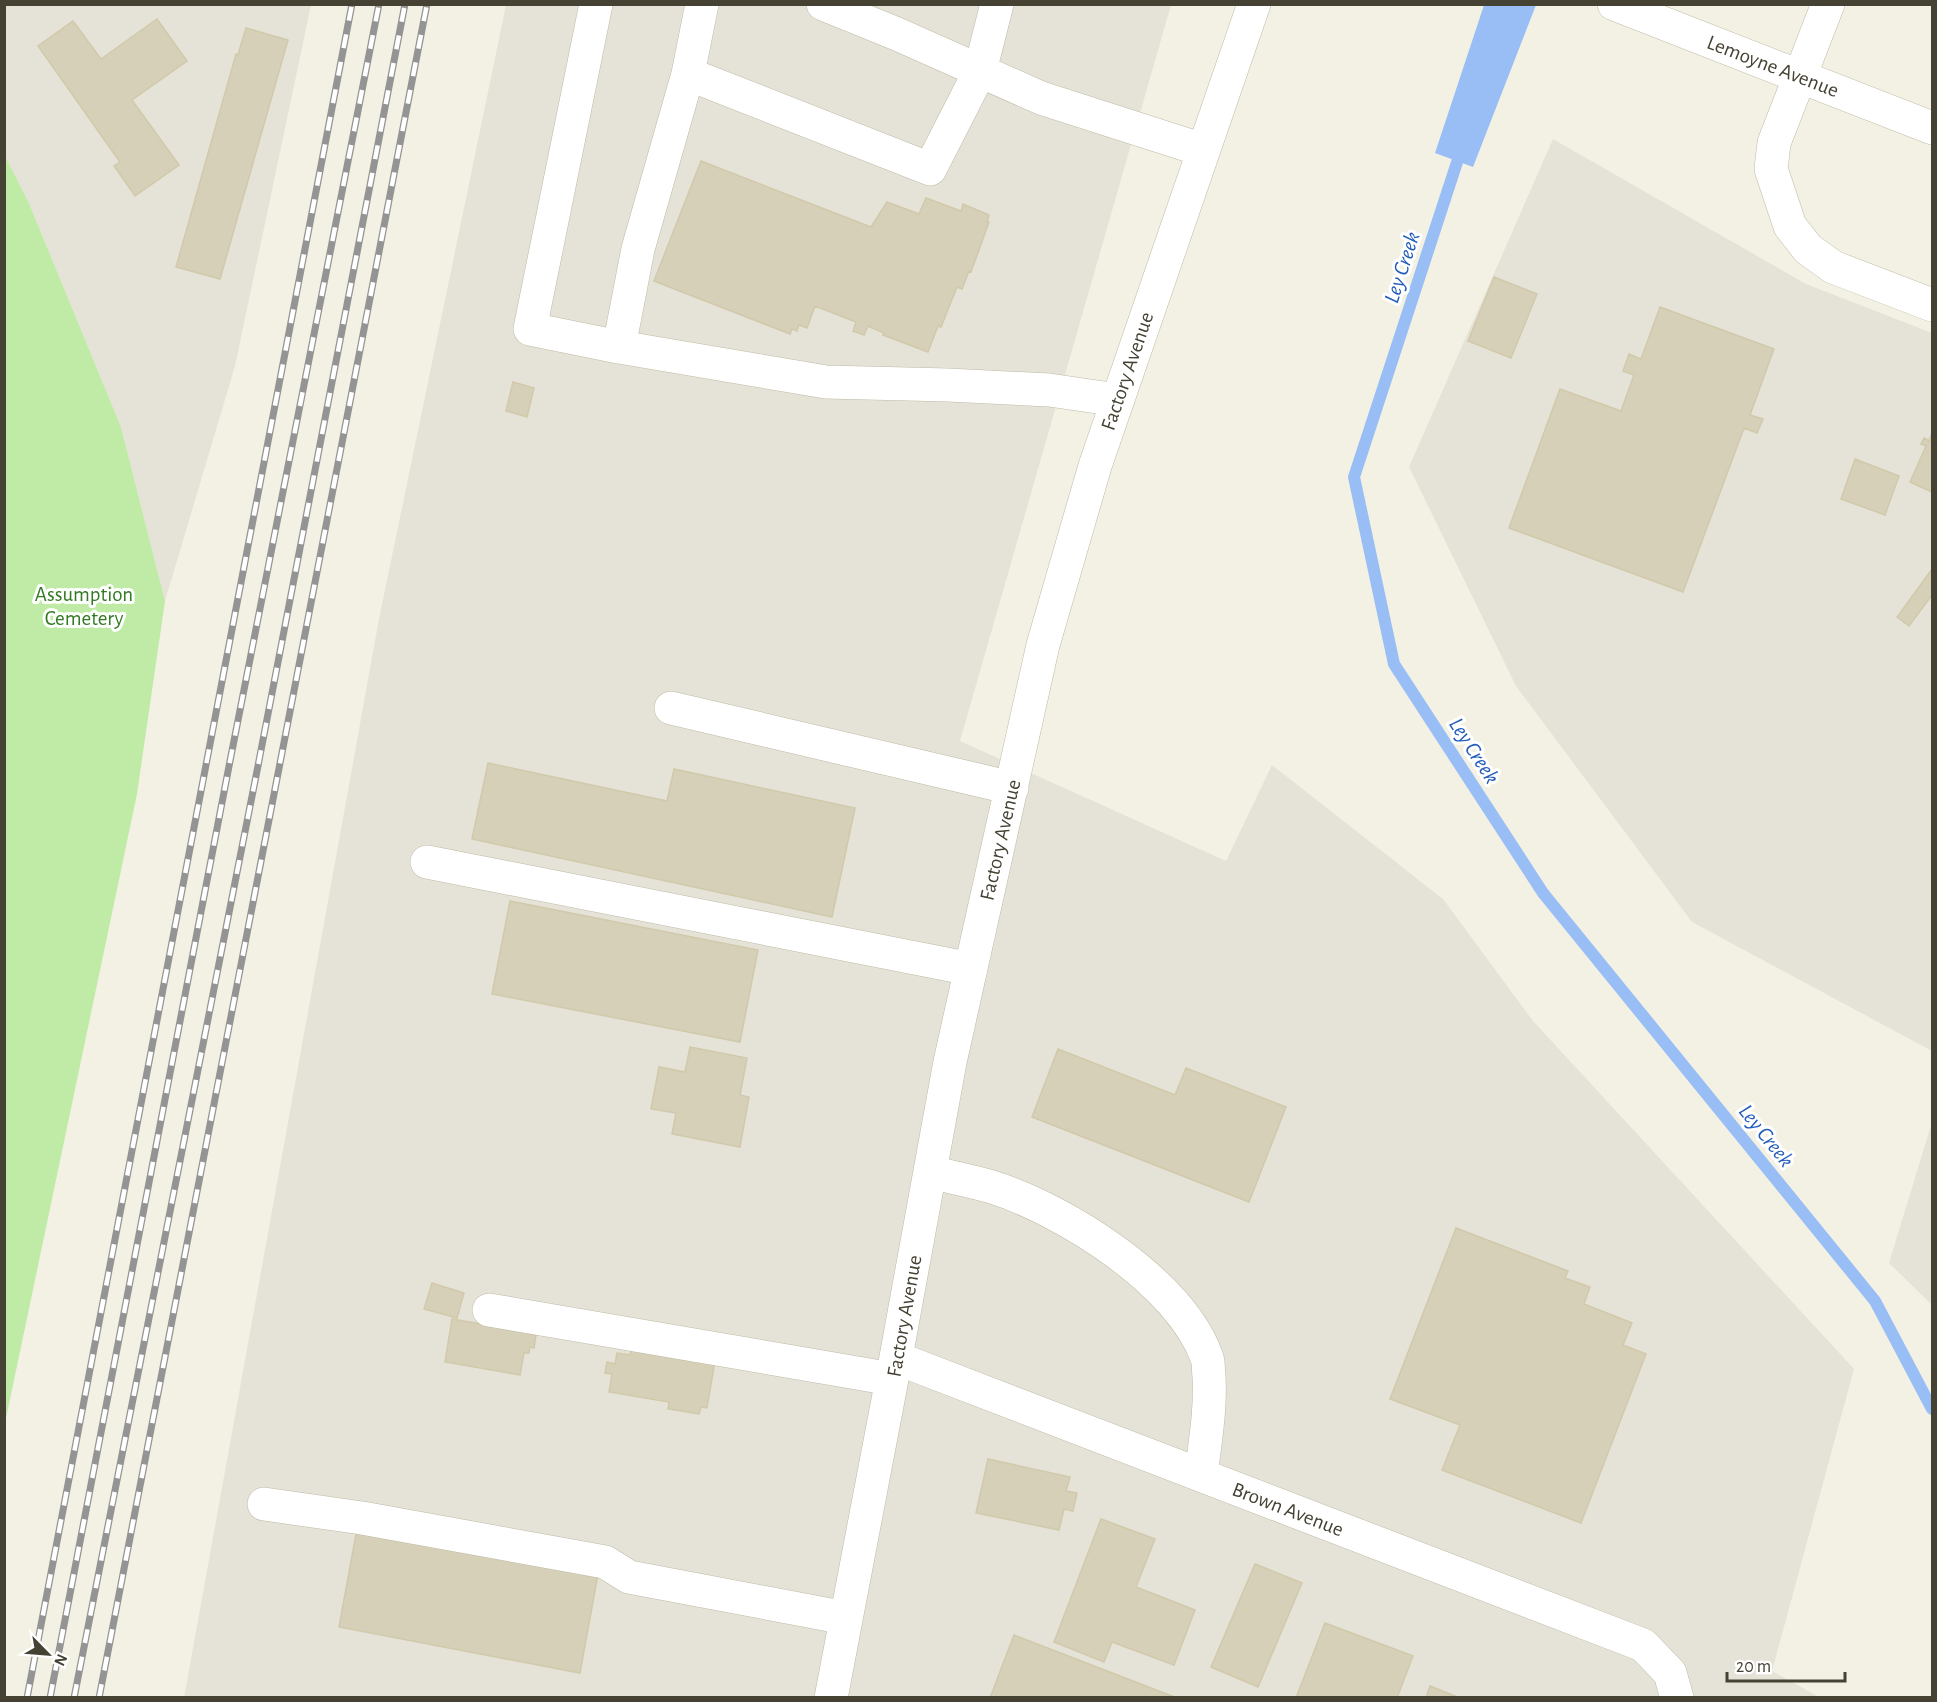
<svg xmlns="http://www.w3.org/2000/svg" width="1937" height="1702" viewBox="0 0 1937 1702" font-family="'Alegreya Sans',sans-serif">
<rect width="100%" height="100%" fill="#f3f1e3"/>
<path fill="#e5e2d8" d="M5,5H311L235,366L165,601L121,427L28,201L5,156Z
M506,5H1171L960,741L1226,861L1272,765L1443,899L1533,1021L1854,1369L1772,1671L1819,1697L184,1698L379,619Z
M1553,139L1806,284L1932,333V1051L1692,922L1516,686L1409,467Z
M1932,1122V1305L1889,1263Z"/>
<path fill="#c0eba7" d="M5,156L28,201L121,427L165,601L137,794L5,1423Z"/>
<path fill="#99bef6" d="M1484,5H1536L1473,167L1435,153Z"/>
<g fill="none" stroke-linecap="round" stroke-linejoin="round">
<path stroke="#99bef6" stroke-width="12" d="M1462,147L1354,477L1394,664L1543,893L1875,1301L1932,1409"/>
</g>
<path fill="#d5d0b7" stroke="#d1c9aa" stroke-width="1.5" d="M157,19L187,61L132,100L179,165L135,196L114,166L120,162L38,46L73,21L101,59Z
M246,28L288,40L220,279L176,267L236,54L238,55Z
M701,161L871,227L887,202L919,214L926,198L961,211L963,204L989,215L987,222H989L971,272L969,271L962,289L957,287L941,327L938,326L928,352L883,335L884,333L868,326L864,335L853,331L856,322L815,306L807,328L799,325L797,331L792,329L790,334L654,281Z
M1494,277L1537,294L1511,358L1468,341Z
M1660,307L1774,349L1750,415L1763,419L1757,433L1744,428L1683,592L1509,528L1560,389L1621,411L1634,375L1623,371L1629,354L1641,359Z
M513,382L534,388L527,417L506,411Z
M1932,433V492L1910,482L1926,446L1921,444L1924,438L1929,441Z
M1855,459L1899,476L1885,515L1841,499Z
M1932,569V595L1909,626L1897,617Z
M488,763L667,801L674,769L855,808L832,917L472,839Z
M510,901L758,950L740,1042L492,994Z
M690,1047L747,1058L740,1095L749,1097L740,1147L672,1134L676,1113L651,1109L659,1067L685,1072Z
M1058,1049L1175,1095L1186,1068L1286,1107L1249,1202L1032,1117Z
M1456,1228L1568,1271L1565,1278L1590,1287L1584,1304L1632,1323L1623,1345L1646,1354L1581,1523L1442,1470L1460,1425L1390,1399Z
M432,1283L464,1293L457,1318L424,1309Z
M452,1319L529,1332L528,1334L536,1335L534,1348L530,1347L529,1353H524L520,1375L445,1362Z
M632,1346L715,1361L707,1408L701,1407L699,1414L668,1409L669,1402L609,1392L612,1374L605,1373L607,1362L615,1364L617,1353L630,1355Z
M988,1459L1070,1477L1066,1491L1077,1493L1073,1511L1064,1509L1059,1530L976,1513Z
M1101,1519L1155,1539L1136,1587L1195,1610L1174,1665L1112,1642L1104,1662L1054,1642Z
M357,1529L598,1574L580,1673L339,1627Z
M1255,1564L1302,1583L1258,1687L1211,1667Z
M1325,1623L1413,1656L1397,1698H1296Z
M1014,1635L1177,1698H990Z
M1430,1686L1460,1698H1426Z"/>
<g fill="none" stroke-linecap="round" stroke-linejoin="round">
<g stroke="#bfbba5" stroke-width="34">
<path id="minor" d="M596,4L530,329L619,347
M702,4L688,74L638,249L619,347L826,382L948,385L1049,390L1118,400
M823,4L897,34L1041,98L1203,150
M1614,4L1932,128
M1828,4L1774,143L1771,169L1790,226L1808,249L1833,267L1932,305
M688,74L930,169L980,71L997,4
M671,708L1012,788
M427,862L971,969
M930,1172C950,1177 972,1181 992,1187C1065,1210 1181,1283 1207,1358C1209,1363 1208,1370 1209,1376C1211,1409 1205,1442 1201,1475
M489,1310L892,1379
M896,1358L1643,1645L1670,1673L1677,1698
M264,1504L362,1518L605,1562L629,1577L846,1618
M831,1698L892,1379L950,1062L1043,645L1095,466L1254,4"/>
</g>
<use href="#minor" stroke="#fff" stroke-width="33"/>
<g stroke="#949494" stroke-width="7">
<path id="rail" d="M27,1698L352,4
M50,1698L230,761L379,4
M74,1698L257,771L405,4
M99,1698L427,4"/>
</g>
<use href="#rail" stroke="#fff" stroke-width="4.5" stroke-dasharray="14" stroke-linecap="butt"/>
</g>
<g text-anchor="middle" stroke-width="6" stroke-linejoin="round" paint-order="stroke">
<g font-size="21" fill="#454233" stroke="#fff">
<text transform="translate(1773 66) rotate(21)" y="7">Lemoyne Avenue</text>
<text transform="translate(1127 371) rotate(-71)" y="7">Factory Avenue</text>
<text transform="translate(1000 840) rotate(-77)" y="7">Factory Avenue</text>
<text transform="translate(904 1316) rotate(-80)" y="7">Factory Avenue</text>
<text transform="translate(1288 1509) rotate(21)" y="7">Brown Avenue</text>
</g>
<g font-size="21" fill="#327b22" stroke="#fff">
<text x="84" y="601">Assumption<tspan x="84" dy="24">Cemetery</tspan></text>
</g>
<g font-size="22" font-style="italic" fill="#235db9" stroke="#fff">
<text transform="translate(1401 267) rotate(-72)" y="8">Ley Creek</text>
<text transform="translate(1475 750) rotate(57)" y="8">Ley Creek</text>
<text transform="translate(1767 1135) rotate(51)" y="8">Ley Creek</text>
</g>
</g>
<rect width="1937" height="1702" fill="none" stroke="#454233" stroke-width="12"/>
<g transform="translate(48 1654) rotate(115)" stroke="#ffffff" stroke-width="4.5" paint-order="stroke">
<path d="M0-4.5L10 22L0 15L-10 22Z" fill="#454233"/>
<text y="-9" font-size="16" font-weight="bold" text-anchor="middle" fill="#454233">N</text>
</g>
<path d="M1727 1672v9h118v-9" fill="none" stroke="#454233" stroke-width="3"/>
<text x="1736" y="1672" font-size="18" fill="#454233" stroke="#ffffff" stroke-width="4.5" paint-order="stroke">20 m</text>
</svg>
